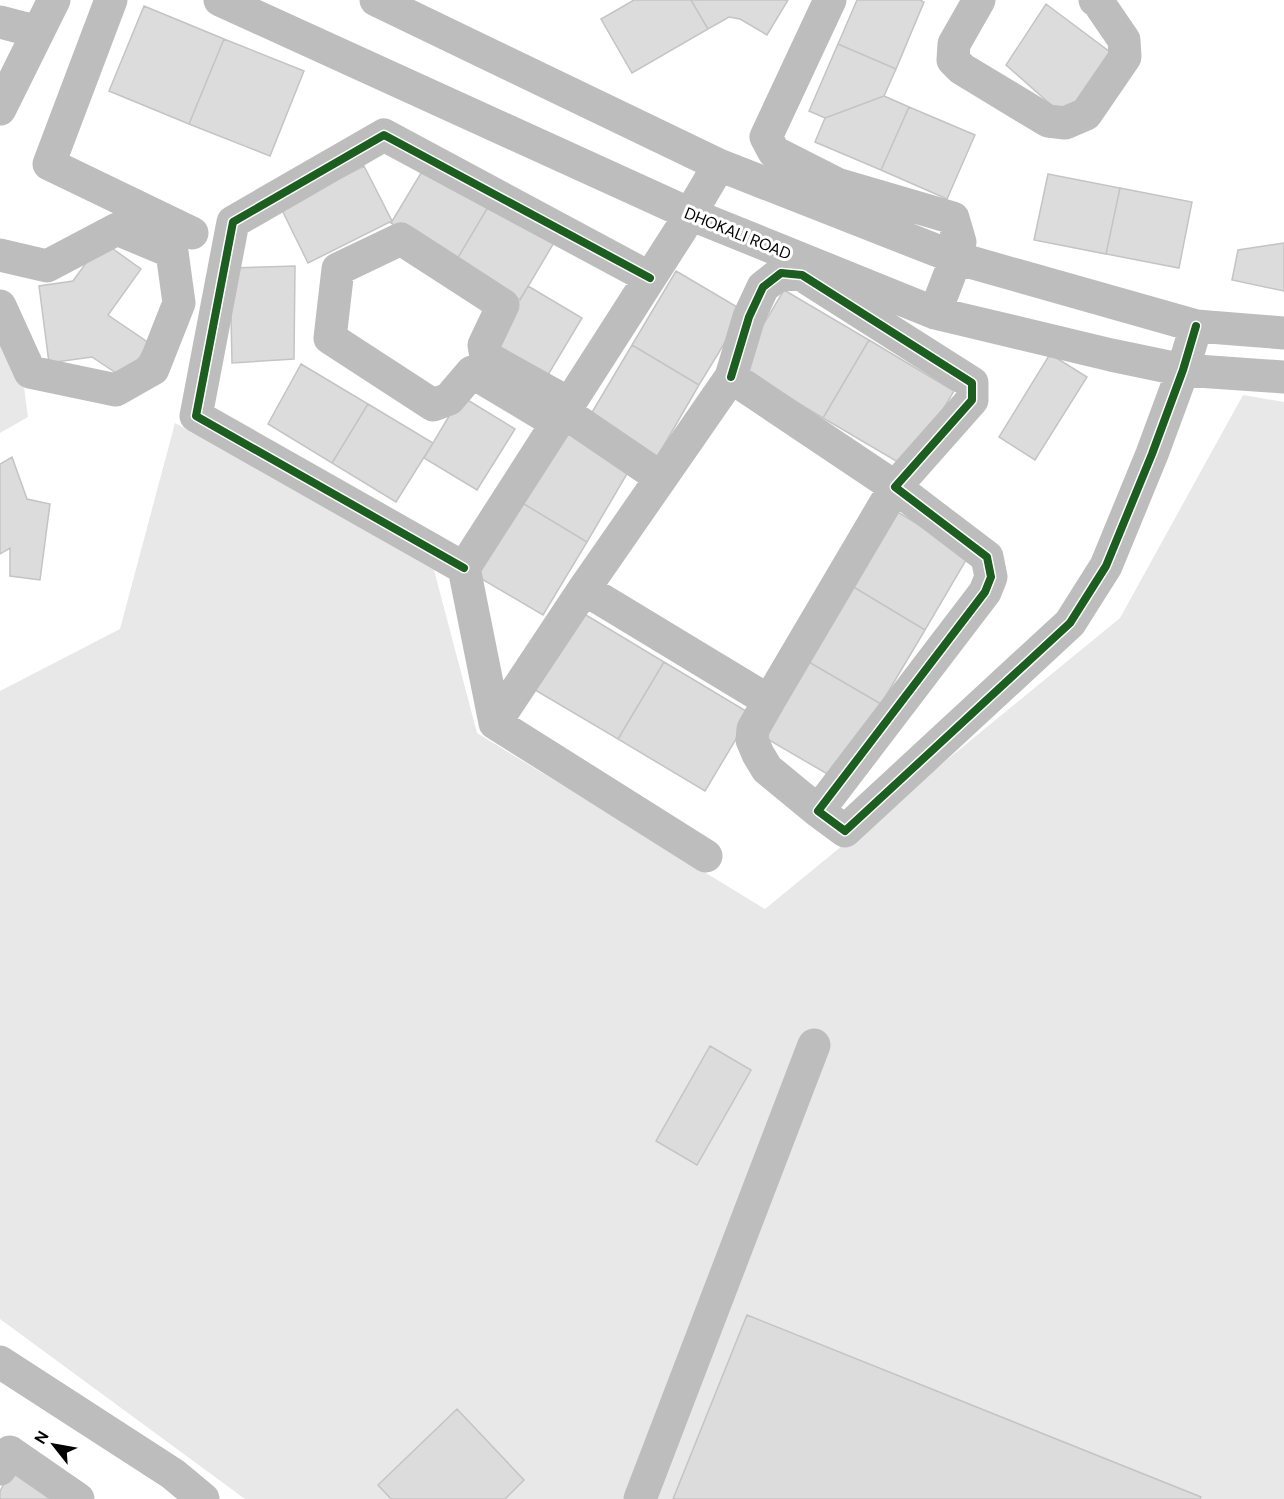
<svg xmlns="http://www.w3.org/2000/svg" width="1284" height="1499" viewBox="0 0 1284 1499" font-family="'DM Sans',sans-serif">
<rect width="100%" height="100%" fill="#fff"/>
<path fill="#e8e8e8" d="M0,307L14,313L28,417L0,433Z
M1243,395L1284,402V1499H245L0,1319V691L120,629L175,423L434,570L477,733L765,909L1120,618Z"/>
<path fill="#dcdcdc" stroke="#c4c4c4" stroke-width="1.5" d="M634,0H691L708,29L632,73L601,19Z
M691,0H788L767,35L740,19L729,17L708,29Z
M857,0H920L924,2L896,69L838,44Z
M1046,4L1110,52L1066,118L1006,65Z
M144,6L224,39L189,124L109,91Z
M224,39L304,71L270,156L189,124Z
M838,44L896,69L884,96L825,118L809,111Z
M884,96L909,107L881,170L815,142L825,118Z
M909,107L975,135L947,199L881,170Z
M427,163L491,202L456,261L391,223Z
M364,166L392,221L308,263L281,208Z
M1048,174L1120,188L1106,254L1034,240Z
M1120,188L1192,202L1179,268L1106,254Z
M491,202L555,241L520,300L456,261Z
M102,241L141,269L108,315L149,343L125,379L92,357L49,363L39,286L73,281Z
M1284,243V291L1232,280L1238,250Z
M295,266L294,359L232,363L230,268Z
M676,271L744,311L699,385L632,345Z
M528,286L582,318L545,380L491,347Z
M784,290L869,340L823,418L738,367Z
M869,340L954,391L908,468L823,418Z
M632,345L699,385L656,459L588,419Z
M1050,354L1087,377L1035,460L999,437Z
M301,364L368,404L332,463L268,424Z
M461,396L515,429L477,490L424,458Z
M368,404L433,443L396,502L332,463Z
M563,427L631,467L587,542L519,501Z
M12,457L27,499L50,504L40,580L10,576V548L0,554V464Z
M519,501L587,542L543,615L475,575Z
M891,508L969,555L925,630L847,583Z
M847,583L925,630L881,704L802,658Z
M576,609L664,662L618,739L530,687Z
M802,658L881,704L836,779L757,733Z
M664,662L751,714L705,791L618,739Z
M710,1046L751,1070L697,1165L656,1141Z
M747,1315L1201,1497L1200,1499H673Z
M457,1409L524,1480L505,1499H391L378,1485Z
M13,1467L63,1499H0V1491Z"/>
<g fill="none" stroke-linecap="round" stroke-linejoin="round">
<path stroke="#bdbdbd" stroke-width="33" d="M111,0L49,164L192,233
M220,0L690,214L935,313L1111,355L1183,370L1284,377
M376,0L719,165L956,258L1196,326L1284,333
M830,0L766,137L774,152L837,184L953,218L960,242L956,258L935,313
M979,0L954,44L953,60L962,69L1048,121L1065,123L1086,114L1125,57L1124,40L1098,2L1095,0
M0,22L38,32
M0,109L54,0
M0,255L47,266L117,229L172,252L179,303L153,369L116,390L30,372L0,306
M731,377L749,317L763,287L781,273L802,275L972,383V400L895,487L987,557L991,577L985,592L818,811L845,831L1070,623L1106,566L1152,454L1183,370L1196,326
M564,412L661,478L731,377L895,487L769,701L584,589L661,478
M557,423L472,372L449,399L433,405L330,338L338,269L401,239L503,305L484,345L486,357L570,404
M464,568L196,416L233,222L384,135L650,278
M769,701L753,729L752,740L758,754L767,769L818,811
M495,723L584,589
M706,856L495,723L464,568L680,231L719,165
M0,1362L173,1474L203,1499
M0,1469L10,1452L78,1499
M640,1499L814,1045"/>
<g stroke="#fff" stroke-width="11">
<path id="cycleway" d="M731,377L749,317L763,287L781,273L802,275L972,383V400L895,487L987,557L991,577L985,592L818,811L845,831L1070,623L1106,566L1152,454L1183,370L1196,326
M464,568L196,416L233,222L384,135L650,278"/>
</g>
<use href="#cycleway" stroke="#1b5e20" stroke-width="8"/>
</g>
<g text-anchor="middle" stroke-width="6" stroke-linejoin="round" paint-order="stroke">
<g font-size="16" fill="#000" stroke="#fff">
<text transform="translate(738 233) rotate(22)" y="6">DHOKALI ROAD</text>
</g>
</g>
<g transform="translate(54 1445) rotate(301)" stroke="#ffffff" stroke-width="4.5" paint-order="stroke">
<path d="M0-4.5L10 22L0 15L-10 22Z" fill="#000000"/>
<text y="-9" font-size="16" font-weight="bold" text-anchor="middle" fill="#000000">N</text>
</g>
</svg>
